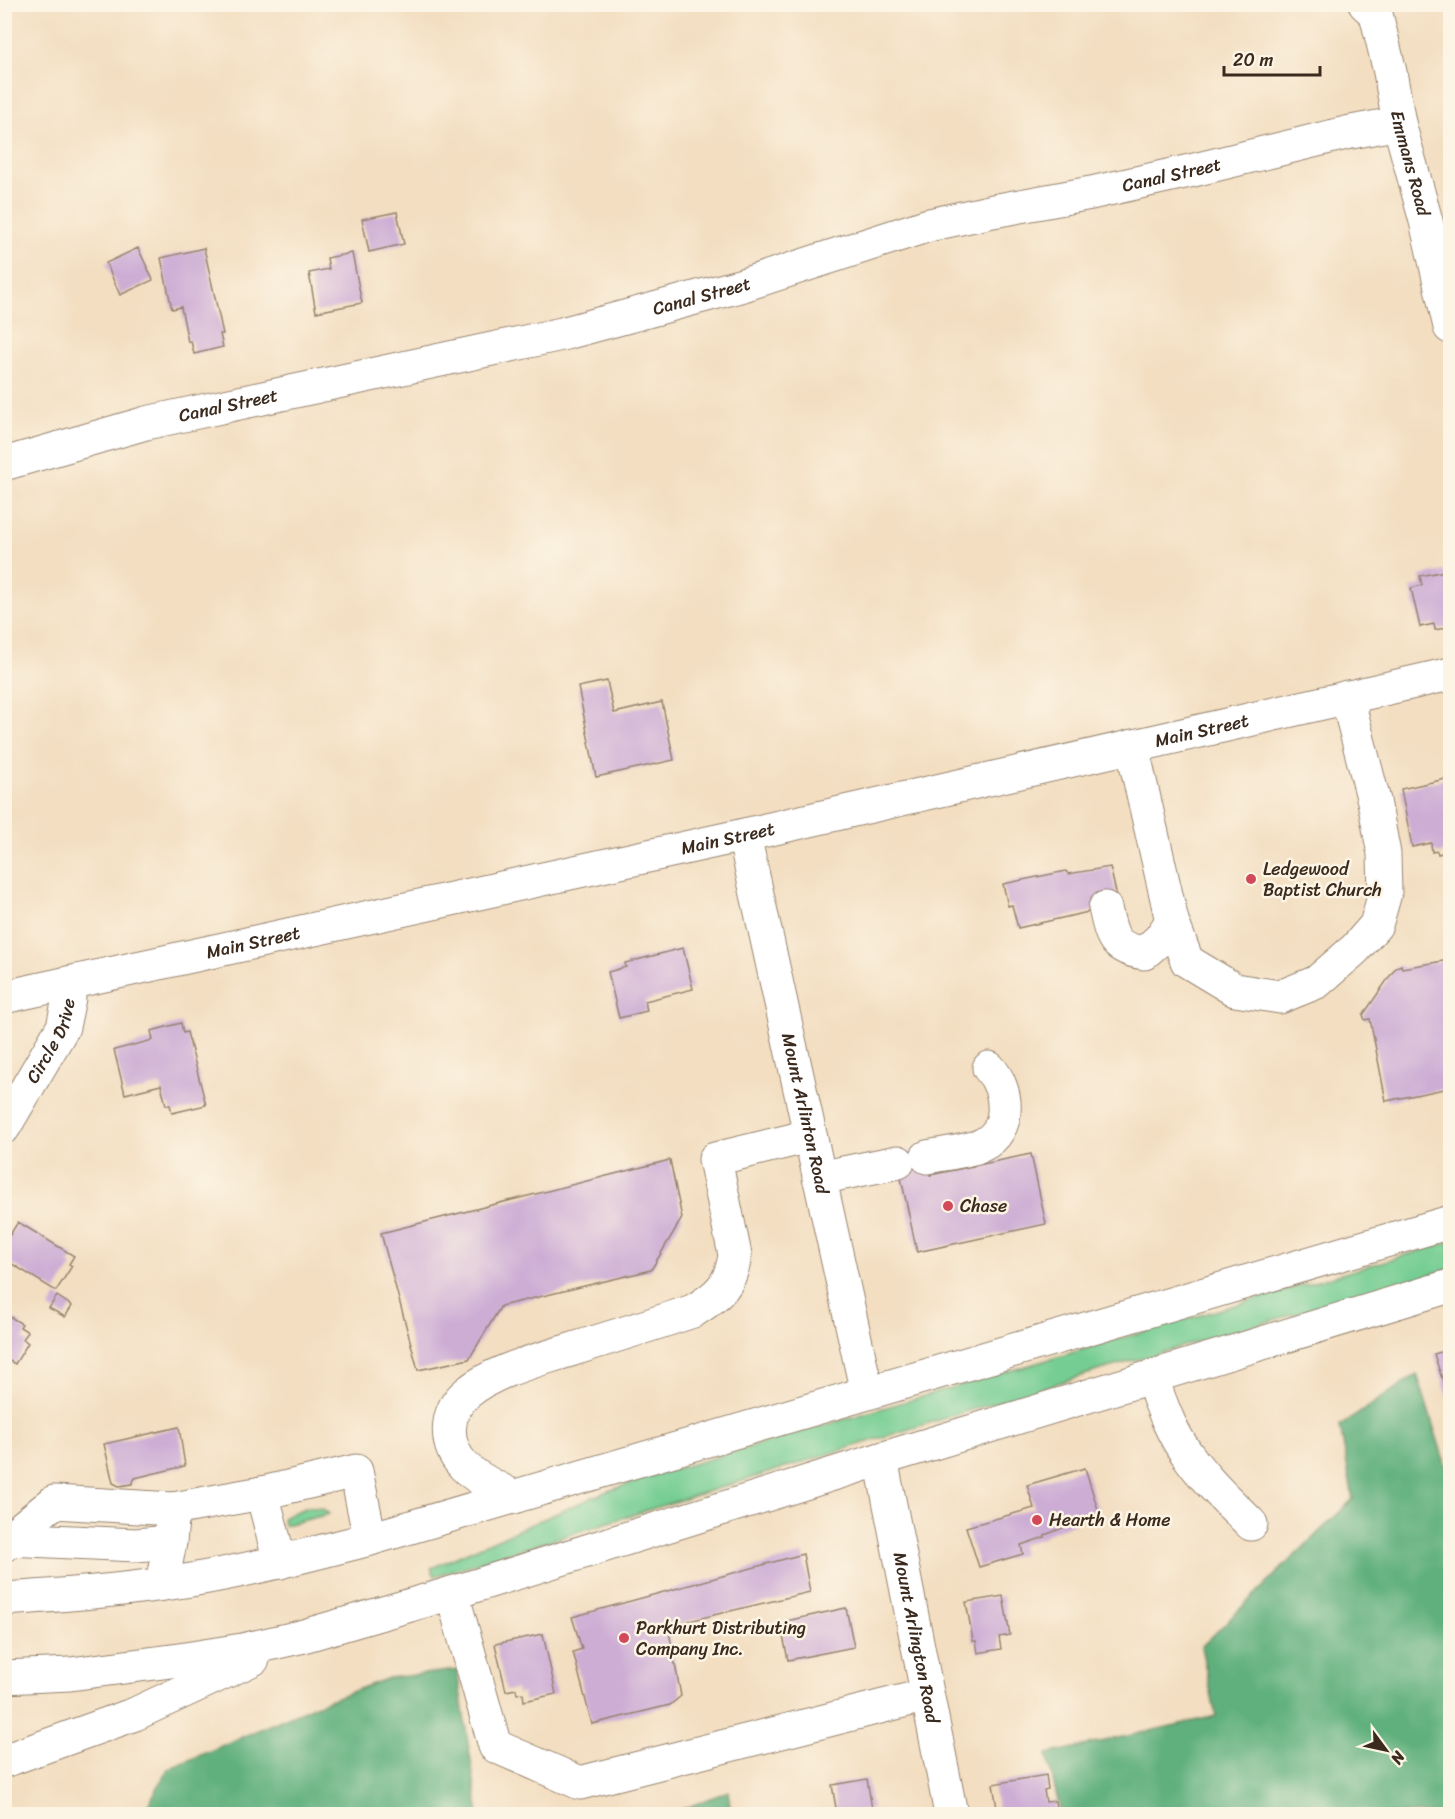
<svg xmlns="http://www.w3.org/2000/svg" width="1455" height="1819" viewBox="0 0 1455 1819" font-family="Sriracha,sans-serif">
<rect width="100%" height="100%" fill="#fcf5e5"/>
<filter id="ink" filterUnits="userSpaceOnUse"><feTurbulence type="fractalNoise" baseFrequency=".0167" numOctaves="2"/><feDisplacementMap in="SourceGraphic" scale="12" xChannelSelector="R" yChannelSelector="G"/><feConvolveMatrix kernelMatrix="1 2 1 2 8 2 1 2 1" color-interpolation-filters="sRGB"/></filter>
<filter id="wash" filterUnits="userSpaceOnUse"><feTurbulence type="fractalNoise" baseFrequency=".008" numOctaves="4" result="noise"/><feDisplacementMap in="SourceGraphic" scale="24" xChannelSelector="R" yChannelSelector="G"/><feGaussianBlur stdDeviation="1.35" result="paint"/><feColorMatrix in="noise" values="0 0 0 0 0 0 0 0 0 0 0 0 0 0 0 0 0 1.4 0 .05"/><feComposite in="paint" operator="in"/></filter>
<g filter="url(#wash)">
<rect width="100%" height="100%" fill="#f3dec1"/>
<path fill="#75cd93" stroke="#587c58" stroke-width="1.5" d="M1450,1242V1269L1094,1372L435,1576L431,1568L605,1492L658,1474Z
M308,1507L323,1509L329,1514L284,1525L283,1519L287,1515Z"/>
<path fill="#60b07d" stroke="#4e6d4e" stroke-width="1.5" d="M1417,1374L1450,1479V1814H1061L1047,1754L1216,1716L1201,1647L1353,1499L1340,1426Z
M457,1670L479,1814H143L168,1769L318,1704L389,1678Z
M728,1791L731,1814H671Z"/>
<g id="blocks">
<path fill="#ceadd5" d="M397,212L404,244L369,252L362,219Z
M138,248L153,280L120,295L106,263Z
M204,248L223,334H220L223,347L194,354L191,341L188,342L181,307L172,309L161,258Z
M352,253L362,303L316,312L309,273L329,269L327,258Z
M1445,571L1447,579L1450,578V620H1447L1449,627L1435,630L1434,624L1420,627L1411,588L1422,585L1420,576Z
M607,681L614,713L662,702L674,760L596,777L578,687Z
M1450,778V851L1438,854L1437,851L1432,852L1431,843L1412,847L1401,789Z
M1110,867L1119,905L1018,928L1012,905L1008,906L1003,884L1066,871L1068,874Z
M683,948L693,989L645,1001L647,1011L619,1018L608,972L626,967L625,963Z
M1450,960V1088L1386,1101L1370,1019L1365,1020L1363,1015L1396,967L1401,965L1402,968Z
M181,1023L183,1033L187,1032L206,1105L172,1113L170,1105H166L161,1085L125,1094L114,1050L153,1040L151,1031Z
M924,1149L930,1175L1031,1154L1046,1224L917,1252L896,1155Z
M670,1160L682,1218L651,1270L501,1306L469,1359L418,1370L381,1233Z
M18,1222L74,1256L69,1264L72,1266L56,1291L4,1259V1244Z
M57,1296L72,1306L65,1317L49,1308Z
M4,1313L22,1324L20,1327L28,1332L23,1339L28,1343L15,1364L4,1358Z
M1450,1349V1403L1434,1354Z
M179,1427L185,1466L135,1478L132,1484L119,1486L113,1483L104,1444Z
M1085,1468L1099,1513L1045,1535V1537L1021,1545L1023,1554L979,1567L966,1527L1034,1508L1027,1485Z
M803,1554L810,1592L668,1626L681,1696L670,1705L592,1724L573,1652L582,1649L572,1617Z
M1003,1596L1010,1635L999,1637L1001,1649L978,1653L976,1641H973L966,1602Z
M846,1608L854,1647L788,1660L781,1626L787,1625L786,1621Z
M543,1634L556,1694L524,1701L523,1693L517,1694L516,1689L506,1691L495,1644Z
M1046,1775L1048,1789L1044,1790L1046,1802L1055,1801L1057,1814H998L993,1784Z
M867,1779L872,1809L837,1814L832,1785Z"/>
</g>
</g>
<g filter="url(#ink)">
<use href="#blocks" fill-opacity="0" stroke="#978470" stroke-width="1.5"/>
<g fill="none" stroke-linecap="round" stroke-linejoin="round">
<g stroke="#978470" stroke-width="35">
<g id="minor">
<path id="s1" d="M1365,4L1376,14L1390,72L1399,123L1426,221L1450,327"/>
<path id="s2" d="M4,464L146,423L562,334L743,285L929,225L993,211L1091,193L1194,170L1346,133L1399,123"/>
<path d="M1132,746L1172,921L1187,961L1235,990L1280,997L1317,982L1355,949L1376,925L1385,893L1384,854L1374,801L1347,697"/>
<path id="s3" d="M744,835L867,1393"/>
<path d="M1105,908C1112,937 1112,948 1144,953L1160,939L1172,921"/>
<path id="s4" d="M4,997L744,835L1450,674"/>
<path id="s5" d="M4,1127L63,1027L69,998L67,983"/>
<path d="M927,1157C942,1154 969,1151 982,1145C1012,1131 1009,1089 989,1068"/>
<path d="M819,1178L898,1162"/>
<path d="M1151,1377C1161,1403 1170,1431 1187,1454C1205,1480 1228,1501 1251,1524"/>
<path id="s6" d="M881,1459L951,1814"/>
<path d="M262,1493L280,1562"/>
<path d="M514,1497C498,1488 477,1479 464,1466C444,1445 444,1412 467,1393C493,1371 535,1361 567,1351C609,1338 651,1325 693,1311C718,1296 731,1285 735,1255L715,1159L810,1136"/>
<path d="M173,1509L262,1493L356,1471L370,1539"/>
<path d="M8,1539L136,1545L170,1542"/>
<path d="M4,1545L8,1539L54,1502L173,1509L170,1542L162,1584"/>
<path d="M452,1593L495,1746L580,1783L927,1695"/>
</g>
</g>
<g stroke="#978470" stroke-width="35">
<path id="highway" d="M4,1599C67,1595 129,1590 191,1580C251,1570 311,1554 370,1539L1450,1222
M4,1677L70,1674L179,1660L242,1650L300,1637L452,1593L881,1459L1450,1286
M4,1761L135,1714L253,1659"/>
</g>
<use href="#minor" stroke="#fff" stroke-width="33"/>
<use href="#highway" stroke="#fff" stroke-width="33"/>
</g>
</g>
<g fill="#d1495b" stroke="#fcf5e5" stroke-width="2">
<circle cx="1251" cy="879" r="6"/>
<circle cx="948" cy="1206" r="6"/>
<circle cx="1037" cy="1520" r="6"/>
<circle cx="624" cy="1638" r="6"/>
</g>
<g text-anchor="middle" stroke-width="5" stroke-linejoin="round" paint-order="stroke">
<g font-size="18" fill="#3b2a1e" stroke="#fcf5e5">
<text dy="6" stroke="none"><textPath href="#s1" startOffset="168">Emmans Road</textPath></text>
<text dy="6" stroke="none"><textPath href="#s2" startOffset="1204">Canal Street</textPath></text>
<text dy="6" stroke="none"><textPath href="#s2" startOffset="718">Canal Street</textPath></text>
<text dy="6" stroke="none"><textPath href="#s2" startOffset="232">Canal Street</textPath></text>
<text dy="6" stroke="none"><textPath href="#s4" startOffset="1227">Main Street</textPath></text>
<text dy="6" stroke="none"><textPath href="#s4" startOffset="741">Main Street</textPath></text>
<text dy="6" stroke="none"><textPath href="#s4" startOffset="255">Main Street</textPath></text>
<text dy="6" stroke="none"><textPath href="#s5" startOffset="99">Circle Drive</textPath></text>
<text dy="6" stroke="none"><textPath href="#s3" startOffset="285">Mount Arlinton Road</textPath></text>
<text dy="6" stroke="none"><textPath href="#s6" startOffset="182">Mount Arlington Road</textPath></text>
</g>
<g font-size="18" fill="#3b2a1e" stroke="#fcf5e5" text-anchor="start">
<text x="1263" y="875">Ledgewood<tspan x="1263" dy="21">Baptist Church</tspan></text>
<text x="960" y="1212">Chase</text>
<text x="1049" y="1526">Hearth &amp; Home</text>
<text x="636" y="1634">Parkhurt Distributing<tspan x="636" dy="21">Company Inc.</tspan></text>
</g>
</g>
<rect width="1455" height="1819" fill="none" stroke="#fcf5e5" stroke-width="24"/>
<g transform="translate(1386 1750) rotate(123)" stroke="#fcf5e5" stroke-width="4.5" paint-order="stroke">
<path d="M0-4.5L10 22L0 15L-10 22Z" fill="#3b2a1e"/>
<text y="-9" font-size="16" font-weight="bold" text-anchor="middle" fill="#3b2a1e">N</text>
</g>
<path d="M1224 66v9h96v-9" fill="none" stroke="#3b2a1e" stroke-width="3"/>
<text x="1233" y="66" font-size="18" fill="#3b2a1e" stroke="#fcf5e5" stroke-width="4.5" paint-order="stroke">20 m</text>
</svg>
